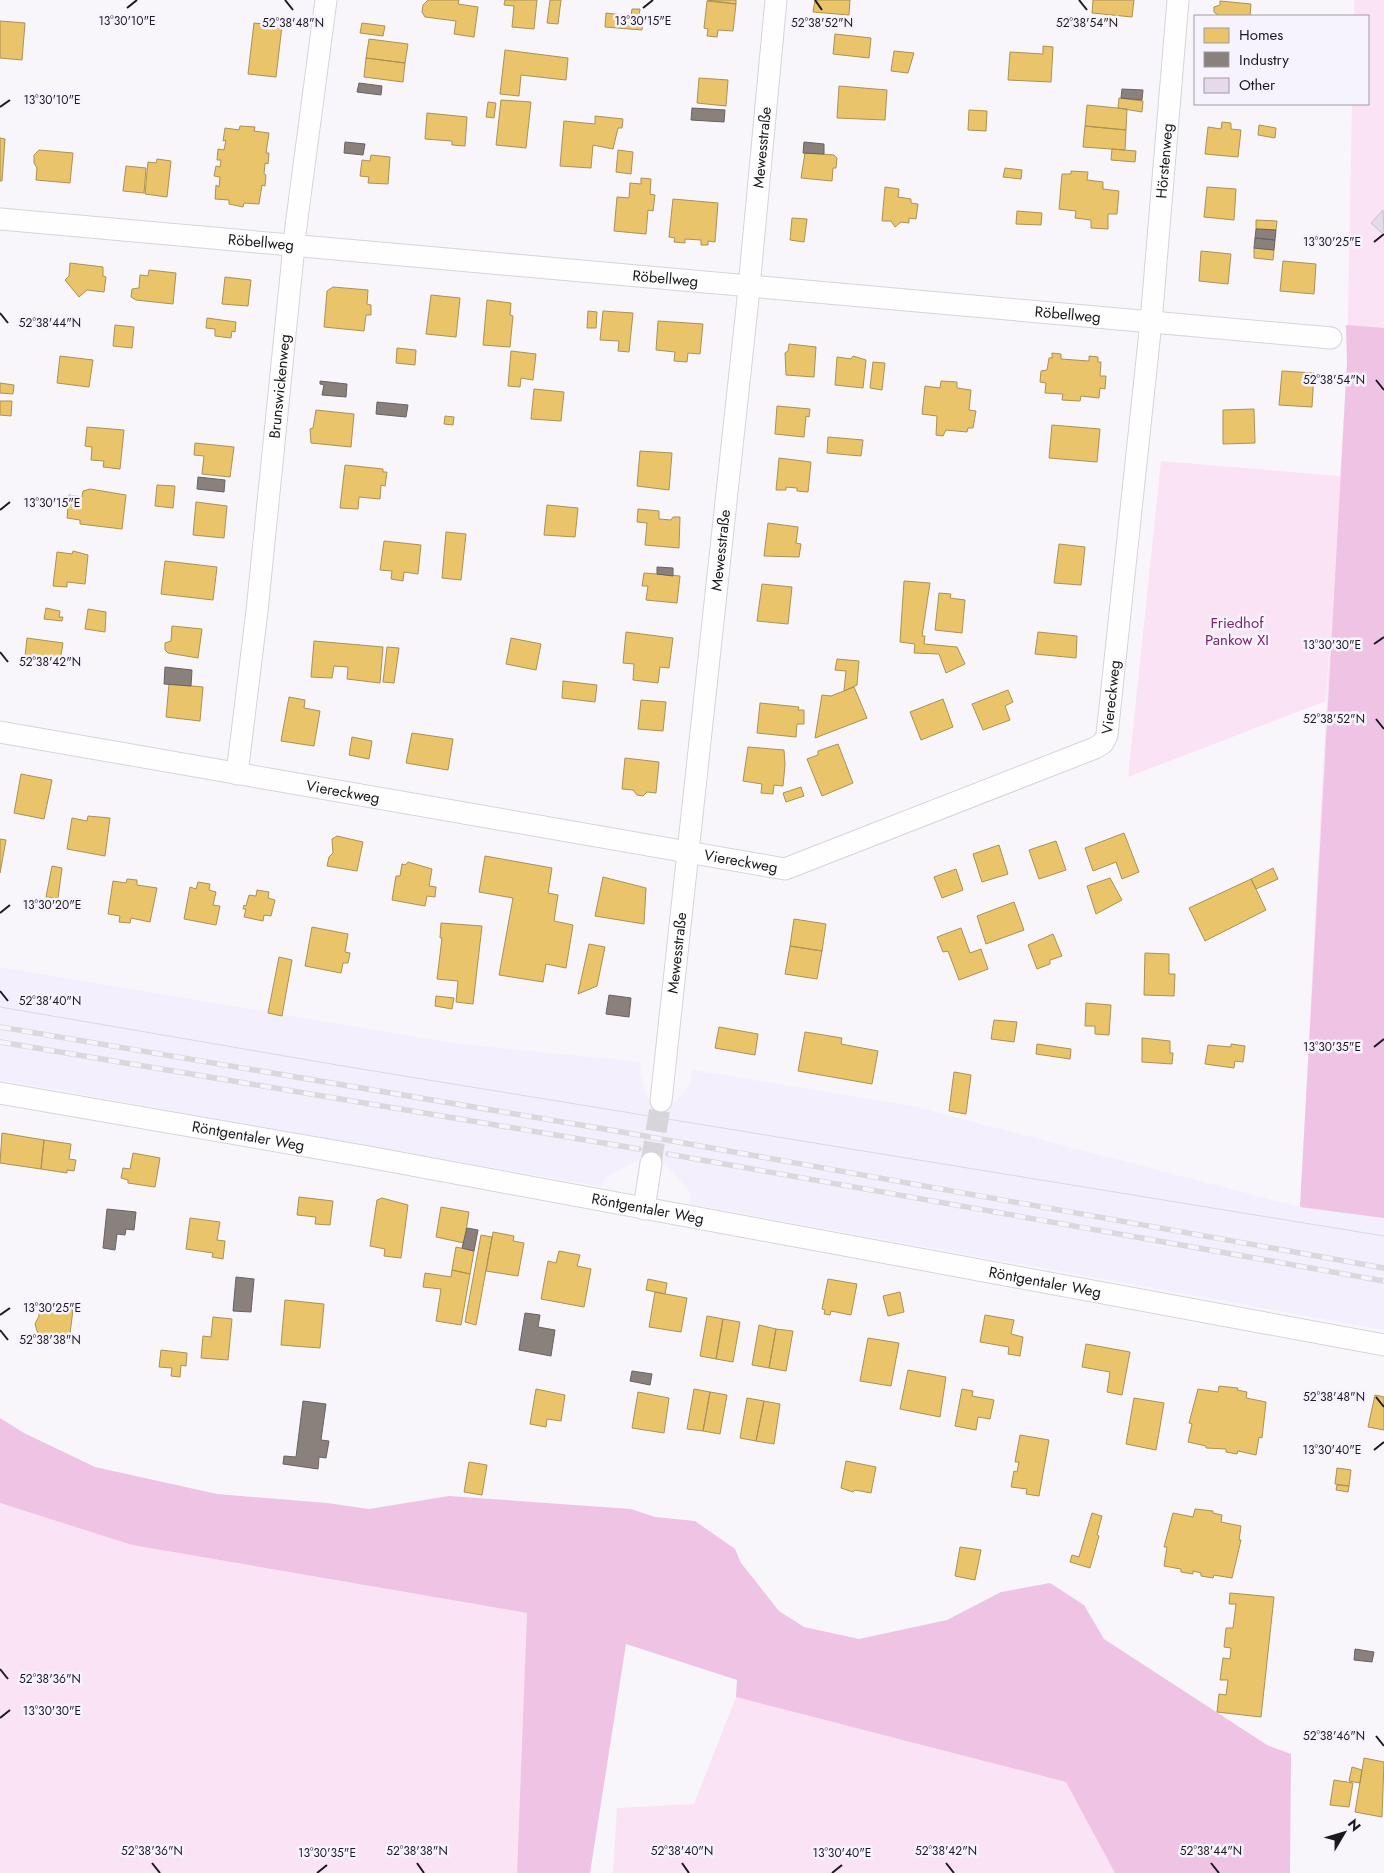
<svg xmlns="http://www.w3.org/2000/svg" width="1384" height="1873" viewBox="0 0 1384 1873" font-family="Jost,sans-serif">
<rect width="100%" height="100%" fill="#f8f6fb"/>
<path fill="#f4effd" d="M0,967L452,1043L641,1062L640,1075L648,1100L675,1103L689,1085L692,1070L913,1106L1300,1207L1384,1218V1330L689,1204L691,1193L666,1165L637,1161L604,1178L602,1187L0,1080Z"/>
<path fill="#fae3f4" d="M1354,0H1384V1218L1300,1207L1332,602L1326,701L1128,777L1161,461L1340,476L1347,363L1352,104H1368V16H1354Z
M0,1503L132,1545L527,1613L517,1873H0Z
M736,1697L1077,1785L1116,1873H613L617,1808L694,1804Z"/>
<path fill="#efc3e3" d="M1346,325L1384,328V1218L1300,1207L1347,363Z
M0,1418L24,1433L95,1467L217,1494L327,1503L369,1509L449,1496L631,1509L655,1517L695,1521L735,1549L741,1563L779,1611L804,1627L859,1639L947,1620L1001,1592L1050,1583L1084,1605L1104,1639L1267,1745L1291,1754L1290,1873H1115L1066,1782L736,1697L737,1680L626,1644L590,1873H517L527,1613L132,1545L0,1503Z"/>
<path fill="#e9c46a" stroke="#ab9153" d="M428,0H459L458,4L478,7L474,37L454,34L456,21L425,17L422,12L423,5Z
M505,0H537L534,29L512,27L514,6L504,5Z
M550,0H561L558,24L547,23Z
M707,0H736V4Z
M815,0H850L849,15L813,12Z
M1093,0H1134L1132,17L1092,13Z
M707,1L736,4L733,31L718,30L717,37L707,36L708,29L704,28Z
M1220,1L1251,4L1250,16H1219L1214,12V7L1220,5Z
M632,9H640L639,17H643L642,30L605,27L606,13L631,16Z
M0,21L25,23L22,60L0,58Z
M254,23L282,26L276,77L248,74Z
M362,23L385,26L383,36L360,33Z
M835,34L871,38L869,58L833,54Z
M369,39L408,44L405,63L366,58Z
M1043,46L1053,47L1051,82L1008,80L1010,52L1043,54Z
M505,50L568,58L566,80L521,75L519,96L500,94Z
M894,51L914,53L908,73L891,71Z
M366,58L405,63L403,82L364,77Z
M699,78L728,80L726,106L697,103Z
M839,86L887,90L885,120L837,118Z
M1119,98L1143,101L1142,112L1118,108Z
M501,100L531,102L526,148L496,145Z
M488,102L496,103L494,118L486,117Z
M1087,105L1127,109L1126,130L1085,126Z
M969,110L987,111L986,131L968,130Z
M427,113L467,117L465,146L452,145V141L425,139Z
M595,116L623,119L622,128H618L613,149L593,145L591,168L560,166L564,121L595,124Z
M1222,122L1231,123V129L1241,130L1238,157L1205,154L1208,127L1221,129Z
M1259,125L1276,128L1275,138L1258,135Z
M240,126L255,127L254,131L269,133L266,153H269L268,164L265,163L264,174L266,175L265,186L262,185L259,204L244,203L243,207L229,204V200L215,199L216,185L219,187L220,177L214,176L216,166L220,167L221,160H217L218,149L224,150L226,140L223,141L225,128L239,130Z
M1085,126L1126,130L1125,150L1083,147Z
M0,138L5,139L2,181H0Z
M1112,149L1136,151L1135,162L1111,160Z
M39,150L73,153L70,183L36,180L37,168L34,163V155Z
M618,150L633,152L631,174L616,172Z
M805,153L834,155L837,158L836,168H833L832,181L801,178Z
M371,155L390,157L388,184L368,183L369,177L360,176L362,160L370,161Z
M157,159L171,161L167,197L145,194L148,162L156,163Z
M126,166L146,168L144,193L123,191Z
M1005,168L1022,170L1021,179L1003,177Z
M1071,171L1088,172L1087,180L1103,182V189L1119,191L1117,214H1108V229L1091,228V220L1075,218L1076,211L1059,209L1062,174H1071Z
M641,178L651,179L650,194L655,195L653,211L648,210L646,234L614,231L617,197L629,198L630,183L641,184Z
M885,187L899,189L898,197L911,199V203L918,204L916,219L909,218V223L901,222L895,227L891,221H882Z
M1207,187L1236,189L1234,220L1204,217Z
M673,199L718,203L715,242L708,241V245H701V240L685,239V243L674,242L675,238L669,237Z
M1017,211L1042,213L1041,225L1016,224Z
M792,218L807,219L804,242L790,240Z
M1256,220L1277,221L1276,230L1256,229Z
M1254,248L1274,250L1273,260L1254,258Z
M1201,251L1231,254L1228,284L1199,281Z
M1283,261L1316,264L1314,294L1280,291Z
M70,263L103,267V276L106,277L104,292L87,290L79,297L65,280L69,276Z
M149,270L176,273L173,304L136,300L131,297L132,289L139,288L140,275L148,276Z
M225,277L251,280L248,306L222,304Z
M333,287L368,290L367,304L371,305V315H366L364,331L324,327L327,291Z
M431,295L460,298L456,337L426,334Z
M487,300L511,303L510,315L513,316L510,347L483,345Z
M588,311L597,312L596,328H587Z
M603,311L633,313L629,352L618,351L619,341L600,340Z
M207,318L236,322L235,332L232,331L231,338L215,336V329L206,328Z
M658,321L703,324L700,354L688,353L687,362L674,361L675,352L656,350Z
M115,325L134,327L132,348L113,346Z
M789,344L816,347L814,377L786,375L785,353L788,351Z
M397,348L416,350L415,365L396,363Z
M511,351L536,354L533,380L521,378L520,387L508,386Z
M1052,353L1061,354V359L1089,361V356L1098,357V362H1101L1100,376H1106L1105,389L1100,388L1099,398L1081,396L1080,401L1062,400L1063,394L1045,393L1046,383L1040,382L1041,371L1047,370L1049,358H1052Z
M60,356L93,360L89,387L57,383Z
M853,356L866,360L863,388L835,385L837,357L851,359Z
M873,362L885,363L882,390L870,388Z
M1282,371L1314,373L1312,407L1279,405Z
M941,381L957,382V388L971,390L969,410L976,411L973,428H968L967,432L946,430L943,436L936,435L937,416L922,414L925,386L940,388Z
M0,383L14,385L13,394L0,393Z
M534,389L564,392L561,421L531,419Z
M0,401H12L11,416L0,415Z
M777,406L810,409L809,417L806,416L804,437L775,434Z
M1254,409L1255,443L1223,444V410Z
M316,410L354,414L351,447L311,443L310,429L313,428Z
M445,416L454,417L453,425L444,424Z
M1052,425L1100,429L1097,462L1049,458Z
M87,427L124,430L120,469L103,467L104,461L91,460L92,447L85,446Z
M828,437L863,440L861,456L827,453Z
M195,443L234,447L230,477L202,474L204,456L194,455Z
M640,451L672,453L669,490L637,486Z
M779,458L811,462L808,492L797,491V488L786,487V490H776Z
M345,465L383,469V472H387L385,486L381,485L380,499L359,497L358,509L340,508Z
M157,485L175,486L173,508L155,506Z
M90,489L126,495L122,529L80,524V520L67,518L69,495L82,497L83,491Z
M196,502L227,506L224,538L193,535Z
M547,505L578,508L575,537L544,535Z
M638,509L659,511V519L671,520L673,517H680L679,548L645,545L647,523L637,522Z
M768,523L798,527L796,543L801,544L799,557L764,556Z
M446,532L466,534L461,580L442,578Z
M384,541L421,545L418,574L404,572L403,581L391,579L392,571L380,570Z
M1059,544L1085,547L1081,585L1054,583Z
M73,551L88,555L85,584L67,582V587L53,586L57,552L72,554Z
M165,561L217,567L213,600L161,594Z
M644,573L680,576L677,603L646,600L648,586H642Z
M904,581L930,583L922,636H925L924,644L957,647L965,664L946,673L939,654L914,653L915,644L900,642Z
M762,584L792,587L788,624L757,621Z
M939,593L951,594L950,598L965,600L962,633L935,630Z
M46,608L60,611L59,617H63L62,621L44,619Z
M88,609L106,612L105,632L85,629Z
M172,626L202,629L198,658L168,653L165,650V643L171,641Z
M626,632L673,638L669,668L660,667L658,683L633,680L634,664L623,663Z
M1038,632L1077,636L1076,658L1035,654Z
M27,638L63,643L60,661L25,656Z
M511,638L541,644L536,670L506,664Z
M314,641L383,647L380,683L347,679L348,667L334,666L332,678L311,677Z
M387,647L399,648L394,683L383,682Z
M837,659L859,661L857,685L844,691L846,671L835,670Z
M563,681L597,685L595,702L562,698Z
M169,684L203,687L200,721L166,717Z
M854,687L867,718L815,738L822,695L831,696Z
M1008,690L1013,702L1005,706L1010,720L983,730L972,704Z
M289,697L305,700L304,708L320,711L314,746L281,741Z
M943,699L953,727L921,740L910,712Z
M641,700L666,702L663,731L638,729Z
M760,703L799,707L798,710H804V724H797L796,737L757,733Z
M412,733L453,739L448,770L406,763Z
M352,737L372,741L369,759L349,755Z
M838,744L853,783L822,796L807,759L818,755V751Z
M748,747L784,750L785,765L783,786L774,785L773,794L761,793L762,784L743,781Z
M625,758L659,762L656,793L647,792L643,796L637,795L633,790L622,789Z
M21,774L52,780L44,819L14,813Z
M801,787L804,796L786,802L783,793Z
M88,816L110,818L105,856L67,849L72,818L87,821Z
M1124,833L1139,872L1122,879L1116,862L1093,871L1085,848Z
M337,836L363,842L357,871L327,866L329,857L333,853L332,839Z
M0,839L6,840L0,873Z
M1056,841L1066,870L1039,879L1029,850Z
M999,845L1008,874L982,882L973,854Z
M485,856L552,868L548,893L558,895L554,921L573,925L566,968L546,964L543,982L499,975L513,898L479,892Z
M408,862L432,869L429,886L436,887L435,897L427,896L425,906L392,900L396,876H400L402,864L405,865Z
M52,866L62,868L58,898L46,897Z
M1273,868L1278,879L1256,889L1251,879Z
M956,869L963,890L942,898L934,877Z
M603,877L646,888L644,924L595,916Z
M1110,878L1122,900L1096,914L1087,886Z
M127,879L137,880V885L157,888L150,922L131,918L130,923L119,922L120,916L108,914L113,881L126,883Z
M1251,879L1266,910L1205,941L1189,908Z
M198,882L210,884L209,890L216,892L213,905L220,906L216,925L184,919L190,887L196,889Z
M257,890L269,892L268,898L275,900L271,916L264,915L263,921L244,917L246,909H243L244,905L246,906L249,895L256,896Z
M1014,902L1024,930L986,944L977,916Z
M794,919L826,924L822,951L790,946Z
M441,923L482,926L473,1004L456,1002L458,981L437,979L442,938H440Z
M312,927L348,934L345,952L350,953L348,963H343L341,973L305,966Z
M961,928L970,953L981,949L988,969L959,980L948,951L943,952L937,937Z
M1053,934L1062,956L1050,960V964L1037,969L1028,945Z
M589,944L605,947L597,986L578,994Z
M790,946L822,951L817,979L785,974Z
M1145,953L1169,954V974H1175L1174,996L1144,995Z
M279,957L292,960L282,1016L268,1013Z
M436,996L454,998L452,1009L435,1006Z
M1086,1003L1111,1005L1109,1035L1095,1034V1026H1085Z
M994,1020L1017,1022L1014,1042L991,1039Z
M719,1027L758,1034L755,1055L715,1048Z
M805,1032L842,1038L841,1044L878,1051L872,1084L798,1071Z
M1142,1038L1170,1041V1053H1173L1172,1064L1142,1062Z
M1037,1044L1071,1049L1070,1059L1036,1054Z
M1231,1044L1245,1046L1243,1062L1235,1061L1234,1068L1205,1064L1208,1045L1231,1047Z
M954,1072L971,1075L966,1114L949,1111Z
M2,1133L44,1140L41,1169L0,1163Z
M44,1140L71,1144L69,1159L76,1160L74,1171L67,1170V1173L41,1169Z
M133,1153L160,1158L155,1187L128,1183V1180L121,1178L123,1168L130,1169Z
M299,1197L333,1201L330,1225L315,1224L316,1217L297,1215Z
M382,1198L408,1205L401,1258L384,1256L385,1249L370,1246L377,1200Z
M441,1207L469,1212L464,1243L436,1237Z
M190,1218L220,1222L217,1240L225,1241L223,1259L212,1257L213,1253L186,1249Z
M493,1232L514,1236L513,1241L524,1243L518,1276L486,1271Z
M481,1235L492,1237L476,1325L465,1322Z
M456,1247L474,1251L470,1274L452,1270Z
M559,1251L580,1255L577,1266L591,1269L584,1307L541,1299L548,1261L556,1263Z
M452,1270L470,1274L461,1325L436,1321L441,1289L423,1287L425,1273L451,1277Z
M648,1279L667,1283L665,1294L646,1290Z
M828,1279L857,1284L851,1315L831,1311L830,1315L824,1314L825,1310L822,1309Z
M655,1292L687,1298L681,1332L649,1327Z
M900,1292L904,1312L888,1316L883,1296Z
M285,1300L324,1304L320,1348L281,1345Z
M39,1306L73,1310L69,1341L42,1338L37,1331L35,1324L39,1316Z
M985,1315L1014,1320L1011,1334L1023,1337L1020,1356L1008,1354L1009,1347L980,1342Z
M707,1316L723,1319L716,1359L700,1356Z
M213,1317L232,1319L228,1360L201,1358L203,1336L211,1337Z
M723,1319L740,1322L733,1362L716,1359Z
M759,1325L776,1329L769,1368L752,1365Z
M776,1329L793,1331L786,1371L769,1368Z
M868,1338L899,1343L891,1386L860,1381Z
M1086,1344L1130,1352L1122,1395L1107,1392L1110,1372L1082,1367Z
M161,1350L187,1353L186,1366L181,1365L180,1377L171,1376L172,1368L159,1367Z
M908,1370L946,1377L940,1417L900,1409Z
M1219,1386L1238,1388L1237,1390L1247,1392L1246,1398L1266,1402L1262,1438L1259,1437L1256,1455L1238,1451L1237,1454L1226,1452V1449L1206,1448V1446L1188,1442L1192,1424L1189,1423L1198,1389L1218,1392Z
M536,1389L565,1395L561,1421L547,1419L546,1427L530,1424Z
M694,1389L710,1392L703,1431L687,1429Z
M962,1389L973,1391L972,1396L994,1400L990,1419L978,1417L976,1430L955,1426Z
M638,1392L669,1398L664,1433L632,1428Z
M710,1392L727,1395L720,1434L703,1431Z
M1375,1395L1384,1397V1430L1368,1427Z
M747,1398L764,1401L756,1441L740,1438Z
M1134,1398L1164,1403L1156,1450L1126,1444Z
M764,1401L780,1404L774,1444L756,1441Z
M1020,1435L1049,1440L1039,1496L1026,1494L1027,1489L1011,1487L1014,1471L1017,1472L1019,1462H1015Z
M846,1461L876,1467L871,1493L855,1490L853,1492L841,1488Z
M469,1462L487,1465L482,1495L464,1492Z
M1337,1468L1351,1470L1349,1486L1335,1484Z
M1337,1485L1349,1486L1348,1492L1336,1490Z
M1195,1509L1213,1511V1513L1222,1515L1221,1522L1241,1526L1239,1540H1241L1232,1578L1214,1575L1213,1578L1201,1576V1573L1193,1571V1574L1181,1572V1569L1164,1566L1167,1547H1164L1173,1513L1193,1517Z
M1092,1513L1102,1516L1097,1535L1099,1536L1090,1568L1070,1562L1072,1555L1079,1557Z
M960,1547L981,1550L975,1580L955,1576Z
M1230,1593L1274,1597L1261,1717L1217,1712L1219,1694L1226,1695L1228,1680H1220L1223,1658L1230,1659L1231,1648L1224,1647L1226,1628H1233L1236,1604H1229Z
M1364,1758L1384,1762L1382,1817L1355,1812Z
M1352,1767L1362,1770L1360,1783L1349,1781Z
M1334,1780L1353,1783L1349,1807L1330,1805Z"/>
<path fill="#8a817c" stroke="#696260" d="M359,83L382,86L381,95L357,92Z
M1122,89L1143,90L1142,100L1121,98Z
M692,108L725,110L724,122L691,120Z
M345,142L365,144L363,155L344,153Z
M804,142L824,144V154L803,153Z
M1256,229L1276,230L1275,240L1255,238Z
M1255,238L1275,240L1274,250L1254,248Z
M320,381L347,384L346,397L322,395L324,385L320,384Z
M377,402L408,405L406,417L376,414Z
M198,477L225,480L224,492L197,489Z
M657,567L673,568V576L657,574Z
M165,667L192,670L191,686L164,684Z
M609,995L631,998L629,1017L606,1014Z
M107,1209L136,1212L134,1230L126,1229L125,1235L117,1234L115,1250L103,1248Z
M467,1228L478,1230L474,1251L462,1248Z
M236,1277L254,1279L251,1312L233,1311Z
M525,1313L540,1315L538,1327L555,1330L551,1356L519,1350Z
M632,1371L652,1374L650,1385L630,1381Z
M303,1401L326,1404L321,1440L329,1441L326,1458L319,1457L318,1469L283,1464L284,1456L296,1457Z
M1355,1649L1374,1652L1372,1662L1354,1660Z"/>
<path fill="#e6daea" stroke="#c5c2c7" d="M1383,210L1384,231L1382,233L1371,223Z"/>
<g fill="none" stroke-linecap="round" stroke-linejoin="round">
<path stroke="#d7d5da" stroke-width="21" stroke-dasharray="21 11" stroke-linecap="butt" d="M651,1163L661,1101"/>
<g stroke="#d5d4d8" stroke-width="23">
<g id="street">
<path id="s1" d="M0,219L1331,338"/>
<path id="s2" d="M0,732L785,869L1095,748L1103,743L1107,735L1151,322L1178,0"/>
<path id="s3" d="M237,774L257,611L296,226L326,0"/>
<path id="s4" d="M0,1093L363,1156L1384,1345"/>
<path id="s5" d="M661,1101L747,308L776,0"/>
<path d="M644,1209L651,1163"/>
</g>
</g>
<use href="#street" stroke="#fefefe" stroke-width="21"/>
<path stroke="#d9d9db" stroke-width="1" d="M0,1007L349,1067L1384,1236"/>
<g stroke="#d9d9db" stroke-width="5.5">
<path id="rail" d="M0,1027L622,1132L1384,1268
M0,1042L639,1149
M668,1154L1384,1281"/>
</g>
<use href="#rail" stroke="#f7f3fe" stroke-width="4" stroke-dasharray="11" stroke-linecap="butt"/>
</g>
<path fill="none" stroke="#1b191e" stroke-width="2" d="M285,0L293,10M815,0L822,10M1079,0L1087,10M127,8L137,0M643,8L653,0M0,107L10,100M1374,242L1384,234M0,313L8,323M1376,380L1384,390M0,510L10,502M1374,644L1384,637M0,652L8,662M1376,719L1384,729M0,913L10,905M0,991L8,1001M1374,1047L1384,1039M0,1315L10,1308M0,1330L8,1340M1376,1397L1384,1407M1374,1450L1384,1442M0,1669L8,1679M0,1718L10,1710M1376,1736L1384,1746M152,1863L160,1873M417,1863L424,1873M682,1863L689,1873M946,1863L954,1873M1211,1863L1219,1873M317,1873L327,1865M832,1873L842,1865"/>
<g text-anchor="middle" stroke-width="5" stroke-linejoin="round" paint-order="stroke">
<g font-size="15" fill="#1b191e" stroke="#f7f3fe">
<text dy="5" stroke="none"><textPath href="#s5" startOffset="959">Mewesstraße</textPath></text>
<text dy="5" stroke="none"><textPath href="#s2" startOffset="1725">Hörstenweg</textPath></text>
<text dy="5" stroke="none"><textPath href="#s1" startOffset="262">Röbellweg</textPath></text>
<text dy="5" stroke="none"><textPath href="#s1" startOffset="668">Röbellweg</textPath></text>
<text dy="5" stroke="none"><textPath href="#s1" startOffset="1072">Röbellweg</textPath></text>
<text dy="5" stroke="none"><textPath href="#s3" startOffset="390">Brunswickenweg</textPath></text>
<text dy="5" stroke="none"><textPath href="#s5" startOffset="554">Mewesstraße</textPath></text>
<text dy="5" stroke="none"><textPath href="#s2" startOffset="1186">Viereckweg</textPath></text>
<text dy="5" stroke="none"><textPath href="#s2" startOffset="348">Viereckweg</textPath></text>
<text dy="5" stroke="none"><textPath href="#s2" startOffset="752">Viereckweg</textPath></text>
<text dy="5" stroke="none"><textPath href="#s5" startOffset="149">Mewesstraße</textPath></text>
<text dy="5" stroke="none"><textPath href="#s4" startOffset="252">Röntgentaler Weg</textPath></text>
<text dy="5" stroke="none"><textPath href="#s4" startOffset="658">Röntgentaler Weg</textPath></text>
<text dy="5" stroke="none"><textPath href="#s4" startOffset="1062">Röntgentaler Weg</textPath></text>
</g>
<g font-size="15" fill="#7d2468" stroke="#f7f3fe">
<text x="1237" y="628">Friedhof<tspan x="1237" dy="17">Pankow XI</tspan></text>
</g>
</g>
<g font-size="12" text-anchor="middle" fill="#1b191e" stroke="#f7f3fe" stroke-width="5" stroke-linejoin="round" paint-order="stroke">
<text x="127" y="25">13°30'10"E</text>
<text x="643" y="25">13°30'15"E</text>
<text x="1087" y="27">52°38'54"N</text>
<text x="293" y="27">52°38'48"N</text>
<text x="822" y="27">52°38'52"N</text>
<text x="52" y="104">13°30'10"E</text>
<text x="1332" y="246">13°30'25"E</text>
<text x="50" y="327">52°38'44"N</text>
<text x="1334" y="384">52°38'54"N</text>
<text x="52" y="507">13°30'15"E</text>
<text x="1332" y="649">13°30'30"E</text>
<text x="50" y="666">52°38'42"N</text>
<text x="1334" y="723">52°38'52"N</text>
<text x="52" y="909">13°30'20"E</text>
<text x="50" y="1005">52°38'40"N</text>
<text x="1332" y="1051">13°30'35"E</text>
<text x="52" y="1312">13°30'25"E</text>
<text x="50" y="1344">52°38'38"N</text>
<text x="1334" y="1401">52°38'48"N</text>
<text x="1332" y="1454">13°30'40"E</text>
<text x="50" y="1683">52°38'36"N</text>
<text x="52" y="1715">13°30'30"E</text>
<text x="1334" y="1740">52°38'46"N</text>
<text x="152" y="1855">52°38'36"N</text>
<text x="417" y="1855">52°38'38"N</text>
<text x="682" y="1855">52°38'40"N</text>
<text x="946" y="1855">52°38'42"N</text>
<text x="1211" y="1855">52°38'44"N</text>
<text x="327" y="1857">13°30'35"E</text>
<text x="842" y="1857">13°30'40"E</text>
</g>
<rect x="1194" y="15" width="175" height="90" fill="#f7f3fe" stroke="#9f9ca4"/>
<rect x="1204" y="28" width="25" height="15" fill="#e9c46a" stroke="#9f9ca4"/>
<text x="1239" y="40" font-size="15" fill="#1b191e">Homes</text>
<rect x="1204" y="52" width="25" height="15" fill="#8a817c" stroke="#9f9ca4"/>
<text x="1239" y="65" font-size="15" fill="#1b191e">Industry</text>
<rect x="1204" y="78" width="25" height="15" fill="#e6daea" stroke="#9f9ca4"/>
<text x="1239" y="90" font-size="15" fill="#1b191e">Other</text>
<g transform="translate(1344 1833) rotate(52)" stroke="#f7f3fe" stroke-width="4" paint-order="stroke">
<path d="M0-4L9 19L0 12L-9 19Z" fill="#1b191e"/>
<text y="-8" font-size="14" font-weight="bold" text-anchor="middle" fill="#1b191e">N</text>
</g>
</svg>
